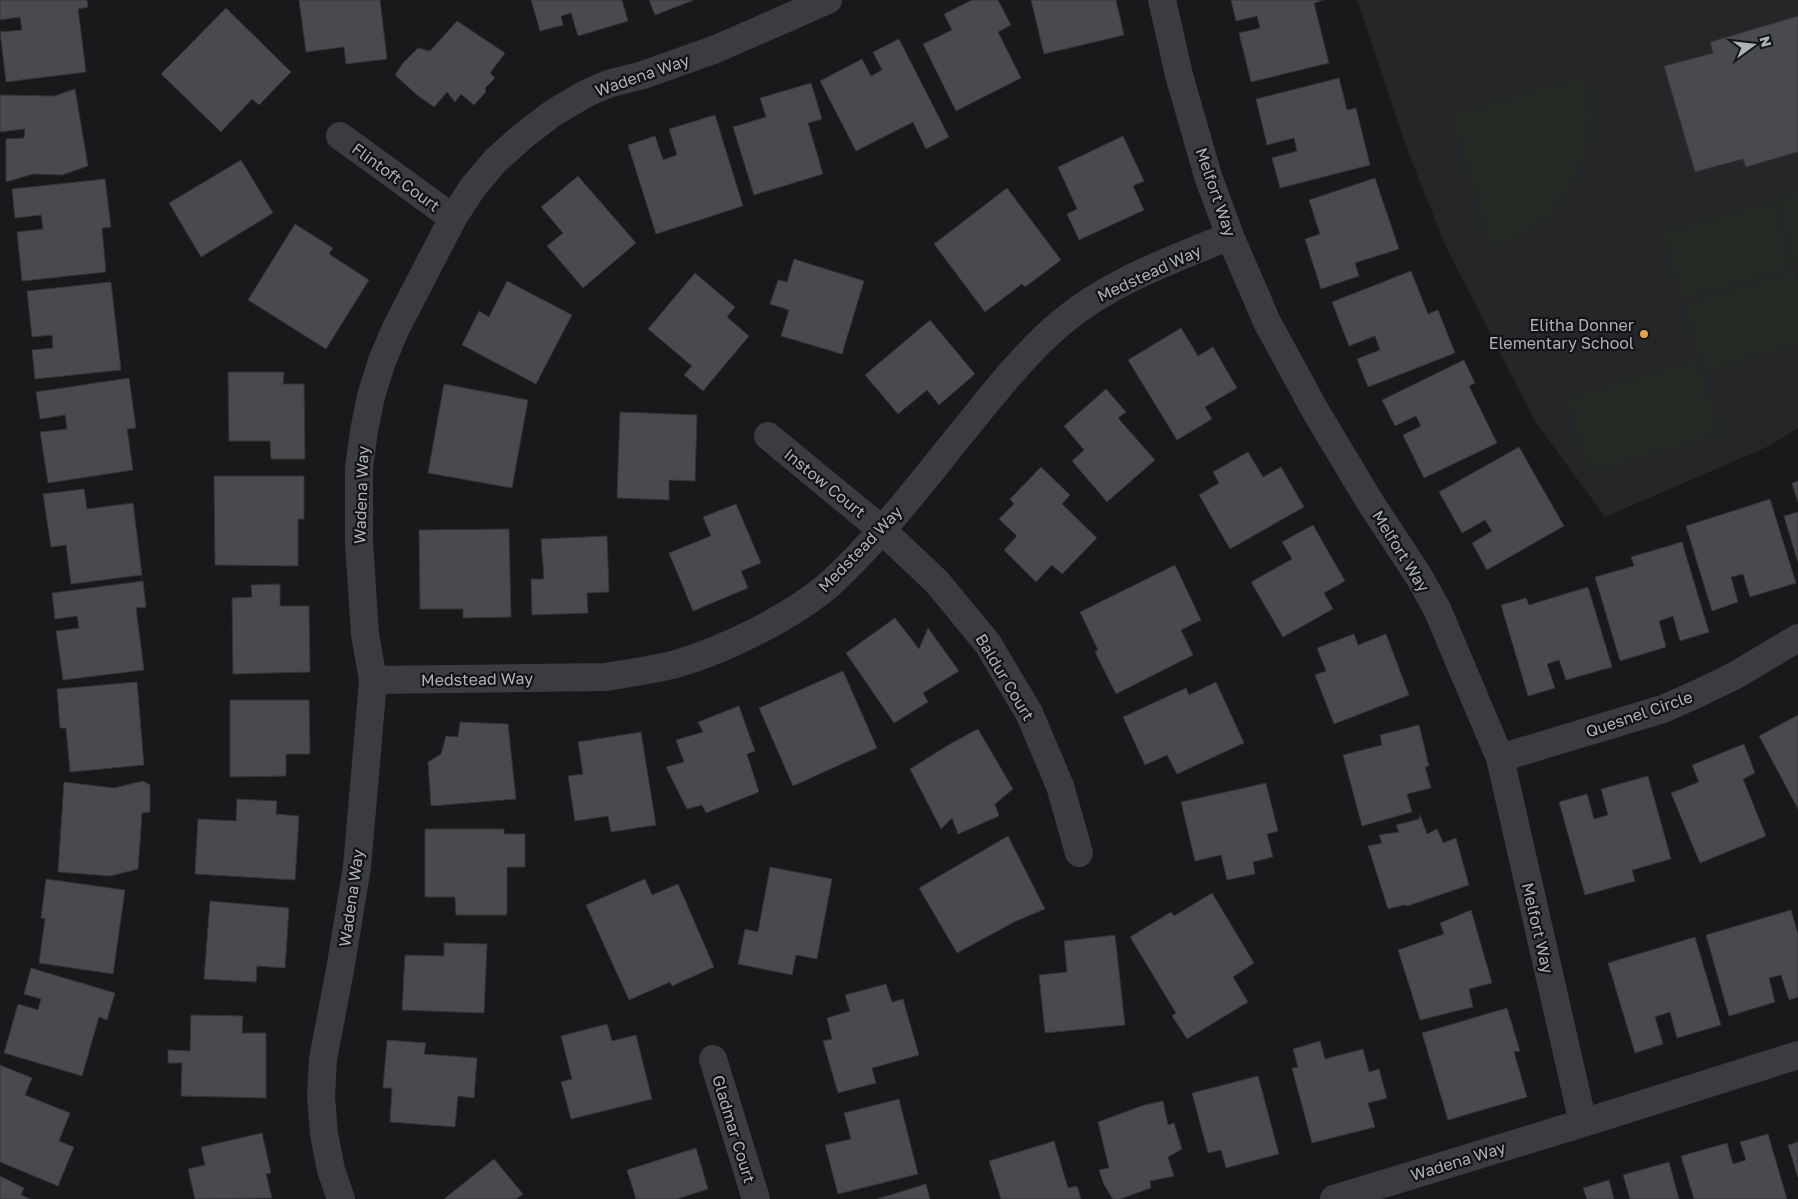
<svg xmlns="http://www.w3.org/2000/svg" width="1798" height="1199" viewBox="0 0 1798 1199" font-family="'Golos Text',sans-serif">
<rect width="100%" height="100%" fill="#19191b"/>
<path fill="#252628" d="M1357,0H1798V428L1769,446L1605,517L1535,421L1446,247L1410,157Z"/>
<path fill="#242b24" d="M1584,78C1586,88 1589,99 1589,109C1591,154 1569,203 1530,228C1518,236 1505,241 1492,247L1454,116Z
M1798,194V264L1797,265L1778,200Z
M1773,202L1791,267L1683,298L1665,234Z
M1794,273L1798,286V342L1705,370L1686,305Z
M1698,361L1718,433L1590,470L1569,399Z"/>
<path fill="#484a4d" stroke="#333437" d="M0,0H87L88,7L78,9L86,72L6,82L0,32L22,30L20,17L0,20Z
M299,0H380L387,59L346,64L344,47L306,52Z
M531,0H622L628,21L578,36L571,13L561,16L563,25L540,31Z
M649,0H694L655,15Z
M972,0H998L1011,25L998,32L1021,78L956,111L923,44L952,30L944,14Z
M1031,0H1116L1124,35L1044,54Z
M1231,0H1324L1314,3L1329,63L1251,82L1239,33L1260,28L1257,16L1236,21Z
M226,8L291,72L259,105L252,99L221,132L161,74Z
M1798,16V152L1746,167L1743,159L1695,172L1664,66L1713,53L1710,42Z
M457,21L505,53L490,73L495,78L485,88L486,92L474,105L461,94L455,102L447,92L434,107L417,95L395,75L403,63L418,48L430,51Z
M899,39L949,137L926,149L913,122L856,151L820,81L862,59L871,76L882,70L873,52Z
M1339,78L1347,110L1356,108L1370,165L1280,188L1272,158L1297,151L1294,138L1267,145L1256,99Z
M811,83L822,119L808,123L823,174L754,195L733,127L766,117L760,98Z
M75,89L88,166L62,175L33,174L6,182V139L24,138L25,129L0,132V95L54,96Z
M715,115L743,206L656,234L628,145L655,136L663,160L677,155L669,129Z
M1123,136L1144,181L1133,186L1144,210L1079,240L1067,214L1077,209L1058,167Z
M241,160L273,213L201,257L169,203Z
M578,176L636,243L583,288L547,246L563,233L541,207Z
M1375,178L1399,249L1355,263L1359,276L1321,289L1305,239L1320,234L1309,200Z
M105,179L111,227L102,228L106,272L22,281L17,232L43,229L41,215L15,218L12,189Z
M1007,188L1061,260L1025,287L1022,284L985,312L934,244Z
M295,224L333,248L329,254L369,280L326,349L248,300Z
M794,259L864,281L842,354L781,336L789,310L770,304L778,280L787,282Z
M1411,271L1428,314L1438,310L1455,353L1368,387L1357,359L1380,350L1375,336L1349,346L1332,302Z
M695,273L735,307L727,317L749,336L703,391L684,375L692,366L648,329Z
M507,281L572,315L536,384L462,345L479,311L489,317Z
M111,282L121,370L35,379L32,350L53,348L52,335L32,337L27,291Z
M930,320L975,374L939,405L927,390L898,414L865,375Z
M1181,328L1198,356L1213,347L1237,388L1205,407L1212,419L1177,440L1128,360Z
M1464,360L1475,383L1469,386L1497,443L1424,478L1403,435L1421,426L1416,416L1395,426L1382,400Z
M228,372H284L283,384H304L305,459H271L270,441H229Z
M129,378L136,428L127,429L133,470L48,483L40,432L67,429L65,415L40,419L36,392Z
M444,384L528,400L512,488L428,473Z
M1106,389L1126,412L1118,418L1155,460L1107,502L1072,461L1084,450L1064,426Z
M620,412L697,415L695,481L669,480V500L617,498Z
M1519,447L1564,526L1487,570L1472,543L1492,531L1485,520L1462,533L1439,492Z
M1248,452L1263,477L1281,467L1304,507L1230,549L1199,495L1219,483L1213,472Z
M1041,467L1070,495L1062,504L1097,538L1062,574L1052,565L1036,582L1004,550L1017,536L999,519L1014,504L1010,499Z
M214,476H304V519H298V566L215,565Z
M1798,481V503L1792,483Z
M84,489L87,509L133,503L142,575L71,584L66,545L51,547L43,494Z
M1770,499L1796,583L1750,597L1743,574L1731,577L1738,602L1712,611L1686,526Z
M736,504L761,563L741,571L748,588L693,611L669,553L711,536L703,517Z
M1798,512V563L1784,516Z
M1313,525L1345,581L1324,593L1333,609L1283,637L1251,582L1292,559L1282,542Z
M509,529L511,617L463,618V609H420L419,530Z
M607,536L609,592L587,593L588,613L532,615L531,579H544L541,539Z
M1682,542L1709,632L1680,641L1673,616L1659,621L1666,647L1620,661L1595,577L1634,566L1631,557Z
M1175,565L1201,620L1181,630L1193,655L1116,694L1095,652L1098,650L1080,612Z
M143,581L146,607L136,608L144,670L63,680L56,631L79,628L77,616L55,619L52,593Z
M280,584V606H309L310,672L233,674L232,598L252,597L251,585Z
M1588,587L1612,667L1566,680L1559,660L1547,664L1555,688L1528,696L1501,605L1526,598L1529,605Z
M895,618L919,649L928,628L959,671L923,693L928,702L894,723L846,653Z
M1354,634L1358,645L1386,634L1409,695L1334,724L1315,675L1326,671L1317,648Z
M843,671L877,748L793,786L759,708Z
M137,682L144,765L70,772L66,728H60L57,689Z
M1216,682L1244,743L1177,774L1167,755L1145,765L1123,717L1186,688L1189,695Z
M230,700H309L310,754H286V776L230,777Z
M739,706L755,751L747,754L759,792L706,813L702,805L687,809L666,767L684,762L676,740L703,732L698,722Z
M1798,715V809L1759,736Z
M460,722L508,724L516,799L431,806L428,762L441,754L446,736L458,737Z
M1419,725L1429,766L1425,767L1431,788L1407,794L1412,812L1362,826L1343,755L1382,745L1380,735Z
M978,729L1013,789L995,804L999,816L958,834L952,818L941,829L910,769L950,744Z
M641,732L656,825L611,832L608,816L575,821L568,776L583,774L578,742Z
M1744,744L1755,773L1743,779L1766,836L1700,863L1671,793L1699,782L1692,765Z
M1648,776L1671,859L1632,870L1635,881L1585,895L1559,802L1587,794L1594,819L1608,815L1601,789Z
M143,781L150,785V812L142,813L138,869L110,876L58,872L64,782L114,788Z
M1266,783L1278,831L1267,834L1273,857L1253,862L1255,874L1227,880L1221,855L1195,861L1181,802Z
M237,799L277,801L276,814L299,816L295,880L195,874L198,819L236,821Z
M1420,815L1427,834L1437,829L1443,843L1456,838L1469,885L1407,906L1403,905L1388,909L1368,846L1382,843L1379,835L1399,832L1396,825L1419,819Z
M425,829H504V834H525V867H507V915H456L455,897H425Z
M1008,836L1045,909L1014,922L957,953L919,888Z
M770,867L832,879L817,959L796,955L792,975L738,964L745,929L758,932Z
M46,879L125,890L113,974L39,963L45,919L41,918Z
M645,879L652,895L678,884L714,967L672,986L670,982L629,1000L586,905Z
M1212,893L1254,963L1233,977L1248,1002L1187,1039L1172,1016L1176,1013L1130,937L1171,912L1174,916Z
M210,901L289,908L285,968L257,966L256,982L204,979Z
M1471,910L1492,983L1469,989L1473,1007L1420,1020L1398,950L1444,934L1440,923Z
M1791,910L1798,934V997L1789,1000L1781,975L1769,978L1775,1002L1729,1016L1706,935Z
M1115,935L1125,1025L1045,1033L1039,975L1067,972L1064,941Z
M1695,937L1721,1025L1677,1038L1670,1012L1655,1017L1663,1044L1635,1053L1608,963Z
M444,943L487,944L484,1013L402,1010L405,955L444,956Z
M31,968L115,993L107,1020L99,1017L82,1076L4,1053L18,1004L38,1010L41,999L24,994Z
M886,984L892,1002L903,999L919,1055L872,1068L876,1083L838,1093L823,1041L832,1039L827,1018L850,1011L845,995Z
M1507,1008L1520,1051L1514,1052L1527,1097L1448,1120L1422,1033Z
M191,1015L243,1016L242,1033H266V1098L181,1096L182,1063H168V1050L190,1051Z
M607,1024L612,1041L636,1035L652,1099L571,1119L561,1082L572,1079L561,1036Z
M387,1040L426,1043L424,1054L477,1058L474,1098L458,1096L455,1127L390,1122L392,1088H383Z
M1320,1041L1325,1059L1363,1049L1369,1072L1379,1069L1387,1098L1368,1103L1375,1127L1312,1143L1292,1068L1298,1067L1293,1049Z
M0,1065L32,1078L25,1095L70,1113L59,1141L74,1147L58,1186L0,1162Z
M1258,1076L1279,1154L1226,1168L1221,1150L1208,1153L1192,1093Z
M899,1099L918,1174L838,1194L825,1145L851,1139L844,1113Z
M1163,1101L1168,1125L1174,1123L1182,1149L1168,1157L1174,1176L1150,1181L1151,1188L1120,1199H1113L1104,1185L1099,1170L1109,1168L1098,1122L1144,1105Z
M262,1133L271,1173L266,1174L272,1198L195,1199L188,1169L205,1165L201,1147Z
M1768,1134L1787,1199H1694L1681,1156L1727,1143L1733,1164L1746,1160L1740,1142Z
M1054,1141L1068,1188L1077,1186L1081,1199H1001L989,1161Z
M1798,1142V1178L1788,1145Z
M696,1148L708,1189L677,1199H636L627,1170Z
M494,1159L523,1194L516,1199H444Z
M1669,1162L1679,1199H1630L1623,1175Z
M0,1176L24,1188L21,1195L30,1199H0Z
M1609,1180L1614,1199H1587L1583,1188Z
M926,1184L930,1199H877Z"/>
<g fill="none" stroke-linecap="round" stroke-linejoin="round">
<path stroke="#3b3c40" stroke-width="28" d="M1162,0L1179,75L1208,176L1230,236L1267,322L1316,412L1370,502L1418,575L1437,609L1500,758L1583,1123
M340,136L453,218
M768,436L882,530L937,582L988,644L1029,713L1060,786L1079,853
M373,680L606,677C629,673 653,670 676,664C725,650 794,616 832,582C881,536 922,482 964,430C995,392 1025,353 1062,322C1111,281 1172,260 1230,236
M1500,758L1663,709L1699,693L1734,676L1798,638
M713,1059L756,1199
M341,1199L331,1170L324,1134L321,1096L323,1059L340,970L357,867L366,763L373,680L365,634L359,542V468L364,431L371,396L382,361L396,328L453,218L473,187L495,161L523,136L553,113L585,94L608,84L643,75L716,49L828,0
M1334,1199L1583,1123L1798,1055"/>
</g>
<circle fill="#dea44e" stroke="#141416" stroke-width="2" cx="1644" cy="334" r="5"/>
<g text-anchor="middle" stroke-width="4.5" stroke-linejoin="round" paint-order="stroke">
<g font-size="16" fill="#adb2b9" stroke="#141416">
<text transform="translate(642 75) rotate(-19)" y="6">Wadena Way</text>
<text transform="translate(396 177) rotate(36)" y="6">Flintoft Court</text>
<text transform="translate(1216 192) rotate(71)" y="6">Melfort Way</text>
<text transform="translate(1149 273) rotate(-25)" y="6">Medstead Way</text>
<text transform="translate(825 483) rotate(39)" y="6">Instow Court</text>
<text transform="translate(361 495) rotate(-88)" y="6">Wadena Way</text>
<text transform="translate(860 549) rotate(-46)" y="6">Medstead Way</text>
<text transform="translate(1401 551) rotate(58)" y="6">Melfort Way</text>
<text transform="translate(1005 677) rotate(59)" y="6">Baldur Court</text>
<text transform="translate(477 679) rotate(-1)" y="6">Medstead Way</text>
<text transform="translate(1639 714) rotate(-19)" y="6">Quesnel Circle</text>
<text transform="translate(351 898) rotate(-82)" y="6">Wadena Way</text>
<text transform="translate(1538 928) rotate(77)" y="6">Melfort Way</text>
<text transform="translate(734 1129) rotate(73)" y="6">Gladmar Court</text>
<text transform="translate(1458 1161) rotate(-17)" y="6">Wadena Way</text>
</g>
<g font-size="16" fill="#adb2b9" stroke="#141416" text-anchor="end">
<text x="1634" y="331">Elitha Donner<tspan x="1634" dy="18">Elementary School</tspan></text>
</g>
</g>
<g transform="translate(1753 45) rotate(75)" stroke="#141416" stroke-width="4" paint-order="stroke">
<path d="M0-4L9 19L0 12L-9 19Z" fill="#adb2b9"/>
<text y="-8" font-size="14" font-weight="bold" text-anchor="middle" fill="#adb2b9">N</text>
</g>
</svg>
